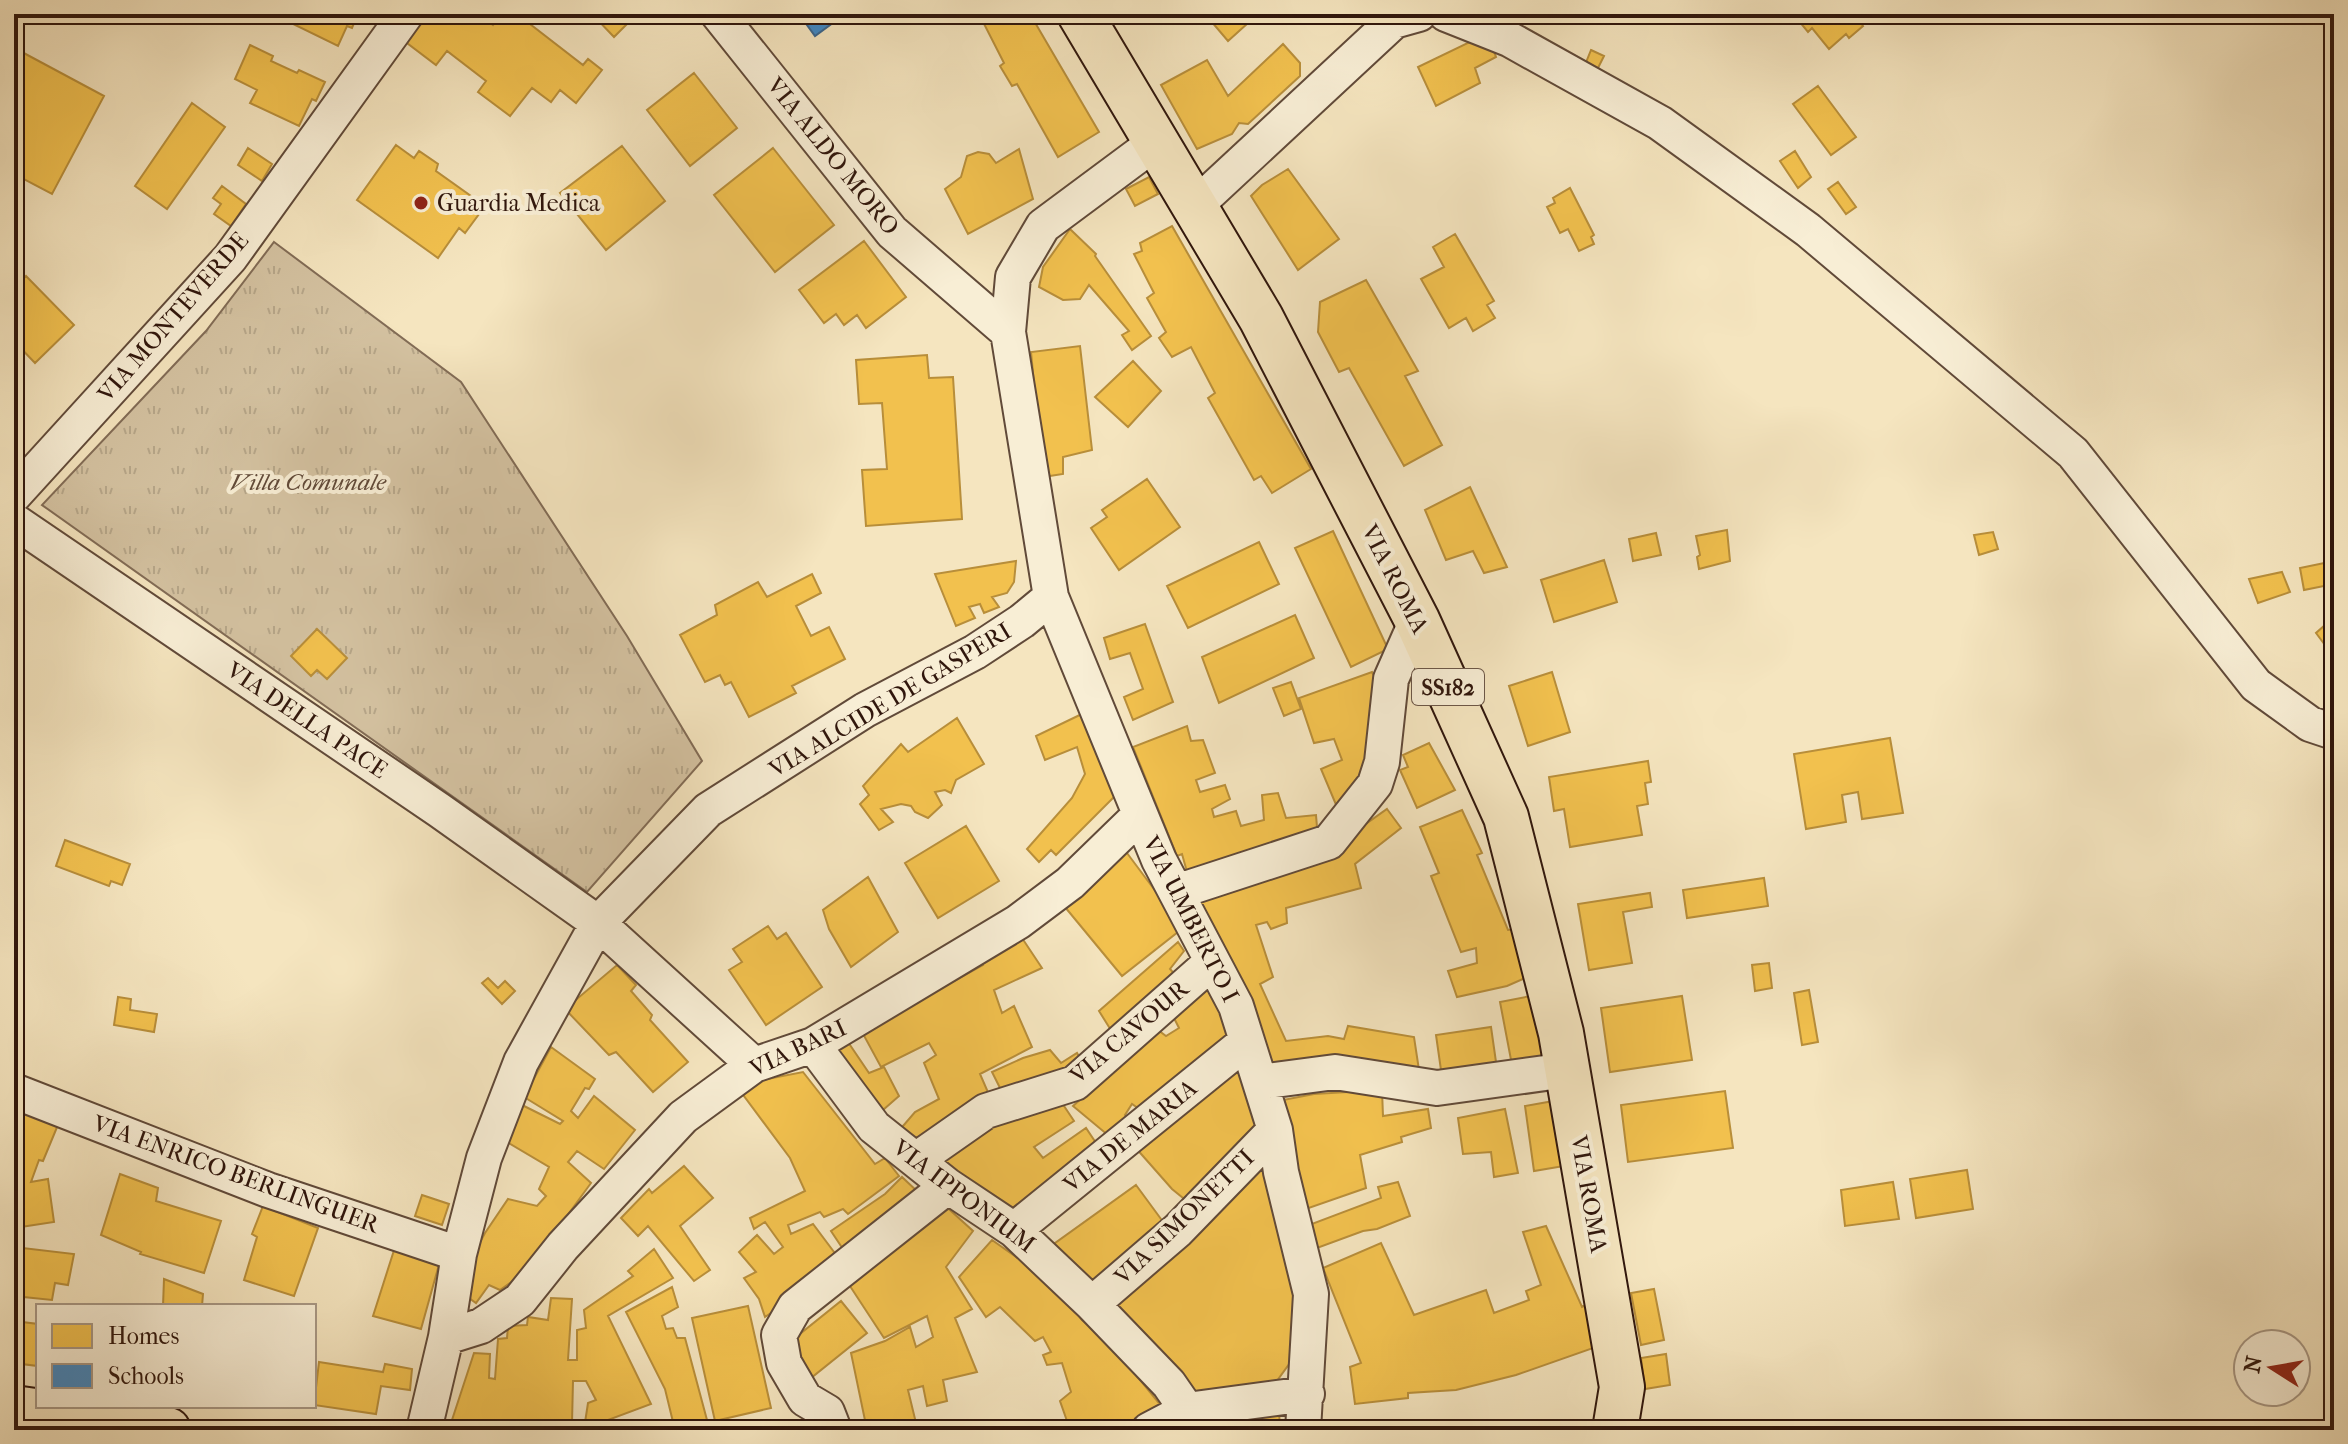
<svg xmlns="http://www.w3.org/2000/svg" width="2348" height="1444" viewBox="0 0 2348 1444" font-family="'IM FELL French Canon',serif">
<defs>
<pattern id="park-tufts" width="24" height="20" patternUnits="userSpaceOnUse" patternTransform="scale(2)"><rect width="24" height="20" fill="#d4c2a1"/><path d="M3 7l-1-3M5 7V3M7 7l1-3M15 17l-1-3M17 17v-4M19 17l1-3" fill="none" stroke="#b6a689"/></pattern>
</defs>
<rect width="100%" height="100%" fill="#f5e5bf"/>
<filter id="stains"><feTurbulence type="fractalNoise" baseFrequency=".0025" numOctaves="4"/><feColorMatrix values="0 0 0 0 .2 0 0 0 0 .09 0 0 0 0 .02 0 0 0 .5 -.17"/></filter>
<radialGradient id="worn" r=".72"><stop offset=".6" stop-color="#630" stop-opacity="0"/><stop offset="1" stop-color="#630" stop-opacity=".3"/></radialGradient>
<path fill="url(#park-tufts)" stroke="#826c56" stroke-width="2" d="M274,242L461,382L627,636L702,761L587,892L42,505L206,331Z"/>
<path fill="#f2c14e" stroke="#b88e3a" stroke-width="2" d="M288,14H358L352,28L347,26L338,46L285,20Z
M423,14H436L442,18L445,14H479L493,25L501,14H517L583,65L588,59L602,70L576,103L560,90L551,102L532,88L510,116L478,92L486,81L447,51L436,65L403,40Z
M592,14H637L614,37Z
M979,14H1030L1099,132L1058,157L1017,84L1012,86L1000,66L1004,63Z
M1205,14H1258L1228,41Z
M1854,14L1863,26L1849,38L1846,34L1829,49L1812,28L1808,32L1794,15Z
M1480,37L1491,43L1496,57L1475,68L1480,83L1436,106L1418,67Z
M1283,44L1300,63V76L1248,124L1239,123L1232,134L1197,149L1161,85L1207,60L1228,96Z
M250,45L273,56L271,61L297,73L299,70L325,82L316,101L312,99L299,126L250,103L257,90L235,79Z
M1591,50L1604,56L1597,70L1585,65Z
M20,51L104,96L52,194L14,174V63Z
M694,73L737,128L690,166L647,110Z
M1818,86L1856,137L1831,155L1793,104Z
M192,103L225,127L167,209L135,186Z
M396,145L414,158L419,151L438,164L436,171L485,206L465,233L459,228L438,258L357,200Z
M622,146L665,201L606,250L560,193Z
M248,148L272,164L262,181L238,165Z
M773,148L834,225L775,272L714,195Z
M1019,149L1033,199L968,234L945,189L961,177L967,156L978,152L989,154L996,163Z
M1795,151L1811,177L1798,188L1780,161Z
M1288,169L1339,239L1298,270L1251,196L1262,185Z
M1149,177L1158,194L1135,206L1126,189Z
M1838,182L1856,207L1846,214L1828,189Z
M222,186L246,204L231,226L214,214L221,204L213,198Z
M1570,188L1594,235L1591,237L1594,244L1579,251L1568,229L1560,233L1547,207L1555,203L1553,198Z
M1172,226L1311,469L1272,493L1261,476L1254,480L1208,398L1215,393L1191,347L1172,357L1159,338L1166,332L1147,298L1154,293L1134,254L1142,251L1140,243Z
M1070,229L1096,254L1095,256L1151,336L1132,350L1122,335L1129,331L1089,285L1080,299L1063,300L1039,287L1043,267Z
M1455,234L1494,301L1487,305L1495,318L1473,331L1466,318L1449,328L1421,279L1444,267L1433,247Z
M864,241L906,297L866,328L857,315L844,325L836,314L824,323L799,290Z
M26,276L74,325L35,363L14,341V288Z
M1366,280L1418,371L1405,376L1442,445L1404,466L1349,368L1339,372L1318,332L1320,302Z
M1080,346L1092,450L1063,457V474L1043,477L1031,352Z
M927,355L929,378L953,377L962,519L866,526L862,470L887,469L882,403L859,404L856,360Z
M1133,361L1161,391L1128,427L1095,397Z
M1147,479L1180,527L1119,570L1091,528L1107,517L1102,510Z
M1470,487L1507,567L1484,573L1473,551L1446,560L1425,510Z
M1727,530L1730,561L1699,569L1697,557L1700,555L1696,536Z
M1333,531L1388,649L1351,667L1295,548Z
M1993,532L1998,549L1979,555L1974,535Z
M1656,533L1661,555L1633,561L1629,539Z
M1259,542L1279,584L1188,628L1167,586Z
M1604,560L1617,602L1554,622L1541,580Z
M1016,561L1014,582L1007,593L992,597L999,607L984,613L980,604L969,607L975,618L956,626L935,574Z
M2334,561V584L2304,590L2300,568Z
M2282,572L2290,592L2258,603L2249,579Z
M812,574L821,593L796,606L811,636L829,627L845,659L792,686L796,693L749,717L731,682L725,685L720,675L705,682L680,635L717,615L715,605L758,582L767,597Z
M1295,615L1314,658L1219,703L1202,657Z
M2333,618L2334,644L2328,649L2316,633Z
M1145,624L1173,702L1133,720L1124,697L1143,689L1130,653L1110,659L1104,638Z
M317,629L347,658L327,679L317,670L311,676L291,656Z
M1372,672L1381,691L1365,780L1337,807L1321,769L1342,760L1334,739L1314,743L1299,698Z
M1552,672L1570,732L1528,746L1509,686Z
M1291,682L1301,709L1284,716L1273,688Z
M1086,712L1116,795L1056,855L1051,850L1039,862L1027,849L1072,798L1085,774L1077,747L1045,760L1036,736Z
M957,718L984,764L956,780L951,793L945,790L935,792L942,805L928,818L915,812L911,806L901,804L881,809L893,822L879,830L860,804L869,795L863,786L901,744L908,752Z
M1187,726L1191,741L1203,740L1215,773L1196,780L1200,792L1225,785L1230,799L1212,809L1214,817L1236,811L1241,826L1264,820L1262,795L1278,793L1286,818L1316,815L1318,839L1189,879L1182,854L1177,856L1133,747Z
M1890,738L1903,813L1862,819L1858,792L1842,795L1846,822L1806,829L1794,754Z
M1429,743L1455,790L1417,808L1400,770L1408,767L1403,755Z
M1648,761L1651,782L1645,783L1648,804L1637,806L1642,835L1570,847L1564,809L1554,811L1549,777Z
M1387,809L1401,828L1355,864L1361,888L1286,908L1287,923L1271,929L1267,922L1256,925L1273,977L1260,984L1286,1041L1328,1036L1344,1039L1348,1026L1414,1037L1419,1070L1266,1069L1186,895L1343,840Z
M1462,810L1482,853L1477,855L1508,930L1516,929L1534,974L1507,986L1457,997L1448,971L1477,963L1476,948L1461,952L1431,876L1439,873L1420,827Z
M966,826L999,881L938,918L905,863Z
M65,840L130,864L122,885L111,881L109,886L56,866Z
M1121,845L1183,928L1122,976L1060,901Z
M868,877L898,932L851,967L829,929L823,910Z
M1764,878L1768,906L1687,918L1683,890Z
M1650,893L1652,907L1623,912L1632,963L1589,970L1578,904Z
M768,926L777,939L786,933L822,987L766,1025L729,970L742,962L733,949Z
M1022,938L1042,968L994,990L1002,1013L1014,1006L1032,1047L980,1074L990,1097L917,1151L897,1133L915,1112L939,1099L924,1063L936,1055L929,1043L881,1067L862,1032L983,965L981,958Z
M1178,942L1184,951L1170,969L1178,978L1114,1035L1099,1011Z
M1769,963L1772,988L1755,991L1752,965Z
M617,965L636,985L631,991L652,1015L650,1020L688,1062L653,1092L616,1052L609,1055L565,1009Z
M488,978L498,988L505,981L515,991L502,1004L482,983Z
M1207,984L1241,1041L1145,1113L1132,1104L1125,1115L1132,1123L1115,1141L1073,1106L1158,1030L1166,1036L1179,1028L1171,1012Z
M1809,990L1818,1042L1802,1045L1794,993Z
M1541,994L1553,1057L1512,1065L1500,1002Z
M1682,996L1692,1060L1610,1072L1601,1008Z
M118,997L131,999L130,1010L157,1014L154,1032L114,1025Z
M1491,1027L1497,1069L1442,1077L1436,1035Z
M848,1042L869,1073L884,1067L899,1096L875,1117L829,1052Z
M551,1047L595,1079L589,1089L585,1088L571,1111L578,1118L594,1096L635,1130L604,1169L577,1151L568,1162L591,1183L526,1272L500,1290L489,1285L476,1303L469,1298L477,1248L485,1233L508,1199L537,1206L546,1196L539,1189L549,1167L507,1142L522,1105L560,1124L563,1121L524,1097Z
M1050,1050L1061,1063L1077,1053L1084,1065L1005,1098L992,1072L1023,1058Z
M1239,1063L1266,1132L1194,1207L1172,1189L1135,1147Z
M803,1072L875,1164L885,1158L899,1176L848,1214L843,1209L824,1217L820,1212L788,1225L791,1234L813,1224L843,1264L765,1317L759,1299L744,1278L756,1272L739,1252L757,1235L774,1254L783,1247L765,1222L754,1229L750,1218L805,1191L790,1158L741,1092L762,1080Z
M1382,1090L1383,1116L1428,1109L1431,1128L1401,1137L1402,1142L1360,1155L1366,1188L1303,1210L1278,1101L1314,1094Z
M1725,1091L1733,1148L1628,1162L1621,1105Z
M1559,1100L1570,1165L1534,1171L1525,1106Z
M14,1101L60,1120L43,1161L39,1160L31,1182L48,1179L54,1222L14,1228Z
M1062,1103L1074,1121L1034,1147L1043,1158L1086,1128L1100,1149L1004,1215L938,1167L968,1137L1013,1110Z
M1505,1109L1518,1173L1494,1177L1491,1152L1463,1154L1458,1118Z
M1261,1157L1293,1233L1302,1317L1292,1360L1271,1389L1196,1398L1102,1302Z
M684,1166L713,1198L680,1226L710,1270L694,1281L648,1226L638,1236L621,1218L649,1189L652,1193Z
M1967,1170L1973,1209L1916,1218L1910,1179Z
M120,1174L158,1188L156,1201L221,1221L204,1273L140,1254L141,1252L101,1235Z
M902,1177L920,1194L847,1255L831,1231L885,1194Z
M1398,1182L1410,1216L1377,1229L1363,1231L1317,1248L1309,1225L1381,1198L1378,1187Z
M1893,1182L1899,1219L1845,1226L1841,1190Z
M1136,1185L1172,1234L1095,1294L1051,1246Z
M422,1195L449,1204L442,1225L415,1216Z
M940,1201L973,1231L946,1267L972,1309L955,1318L977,1372L943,1380L947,1401L927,1406L923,1386L908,1390L916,1423L901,1428L904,1430H867L851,1353L885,1341L910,1327L916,1347L933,1337L927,1316L884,1338L846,1280Z
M263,1206L318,1228L294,1296L244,1280L257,1237L252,1234Z
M1546,1226L1582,1307L1586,1305L1599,1346L1516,1375L1456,1390L1408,1393V1398L1355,1404L1350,1367L1361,1363L1323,1268L1381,1243L1414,1315L1486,1290L1494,1313L1529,1300L1526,1291L1541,1285L1523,1232Z
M992,1240L1062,1289L1082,1320L1110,1343L1163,1408L1130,1430H1073L1072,1422L1067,1421L1060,1401L1071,1392L1062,1363L1047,1365L1043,1355L1051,1352L1043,1337L1035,1341L1000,1307L986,1317L959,1277Z
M396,1244L440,1261L421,1329L373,1316Z
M14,1247L74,1254L68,1285L55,1283L52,1300L14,1296Z
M654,1249L673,1278L608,1316L651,1404L584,1429L588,1403L596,1400L586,1381H573L572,1423L452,1420L474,1353L490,1354L489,1378L495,1379L498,1339L507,1338L508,1326L527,1325L528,1317L548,1320L551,1298L572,1299L568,1360H577V1330L586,1328L584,1310L633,1276L628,1271Z
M164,1279L203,1294L202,1306H163Z
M672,1287L678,1307L662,1316L666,1329L673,1328L677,1338H685L707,1420L674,1426L665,1389L626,1312Z
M1654,1289L1664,1340L1641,1345L1631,1293Z
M841,1301L867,1333L811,1378L785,1346Z
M748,1306L771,1408L715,1421L692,1318Z
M14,1321L38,1324V1366L14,1363Z
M1666,1354L1670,1385L1645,1389L1641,1358Z
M319,1362L383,1372L385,1364L412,1369L410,1390L381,1386L376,1414L314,1405Z
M1279,1410L1280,1430H1164Z"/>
<path fill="#3f88c5" stroke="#3a668e" stroke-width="2" d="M799,14H845L815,36Z"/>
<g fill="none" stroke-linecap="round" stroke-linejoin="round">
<g stroke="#614a39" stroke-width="38">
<path id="street" d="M718,14L892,232L1008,332L1051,597L1159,860L1236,1006L1275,1130L1281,1172L1311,1294L1303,1430
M1446,14L1509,39L1660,123L1808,230L2073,453L2256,685L2310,724L2334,732
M1195,206L1394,21L1419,14
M1008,332L1013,277L1043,226L1156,142
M14,495L230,258L406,14
M14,521L439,810L598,923L754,1065
M1176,892L1329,842L1375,784L1382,762L1391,679L1417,620
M813,1045L874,1127L948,1186L1014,1230L1092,1304L1169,1384L1187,1410
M1260,1082L1335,1072L1437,1088L1567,1070
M14,1091L268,1190L459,1254
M916,1160L986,1111L1075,1083L1212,962
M1014,1230L1246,1042
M1092,1304L1178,1230L1275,1130
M446,1337L481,1326L520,1300L563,1246L683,1117L754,1065L813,1045L1018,922L1070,883L1140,815
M424,1430L446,1337L459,1254L484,1158L521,1062L598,923L708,810L865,710L975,652L1022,621L1051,597
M834,1430L827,1412L805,1399L784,1363L779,1335L795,1307L948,1186
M1149,1430L1187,1410L1307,1394"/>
</g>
<g stroke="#30160c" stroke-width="48">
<path id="primary" d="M1080,14L1261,318L1417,620L1506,817L1561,1033L1622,1387L1615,1430
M14,1408L168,1430"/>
</g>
<use href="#street" stroke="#f8eed5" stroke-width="34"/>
<use href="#primary" stroke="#f5e5bf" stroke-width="44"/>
</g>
<circle fill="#8f2418" stroke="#f8eed5" stroke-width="3" cx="421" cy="203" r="8"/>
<g text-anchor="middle" stroke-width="8" stroke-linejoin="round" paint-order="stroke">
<rect fill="#f8eed5" stroke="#6c5748" stroke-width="2" x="1412" y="669" width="72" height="36" rx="6"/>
<g font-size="22" font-weight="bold" fill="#30160c">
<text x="1448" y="695">SS182</text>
</g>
<g font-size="24" fill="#30160c" stroke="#f8eed5">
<text transform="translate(833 156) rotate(51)" y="8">VIA ALDO MORO</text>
<text transform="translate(173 317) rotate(-49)" y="8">VIA MONTEVERDE</text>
<text transform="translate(1395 579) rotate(63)" y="8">VIA ROMA</text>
<text transform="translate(890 700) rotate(-31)" y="8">VIA ALCIDE DE GASPERI</text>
<text transform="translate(307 720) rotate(34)" y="8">VIA DELLA PACE</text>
<text transform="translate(1191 919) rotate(63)" y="8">VIA UMBERTO I</text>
<text transform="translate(1129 1032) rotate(-40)" y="8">VIA CAVOUR</text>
<text transform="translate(798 1048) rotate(-25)" y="8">VIA BARI</text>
<text transform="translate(1130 1136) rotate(-39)" y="8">VIA DE MARIA</text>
<text transform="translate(236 1174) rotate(20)" y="8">VIA ENRICO BERLINGUER</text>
<text transform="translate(1589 1194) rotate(80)" y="8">VIA ROMA</text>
<text transform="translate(964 1196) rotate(37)" y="8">VIA IPPONIUM</text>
<text transform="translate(1184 1217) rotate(-44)" y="8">VIA SIMONETTI</text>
</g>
<g font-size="24" fill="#30160c" stroke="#f8eed5" text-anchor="start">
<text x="437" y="211">Guardia Medica</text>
</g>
<g font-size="24" font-style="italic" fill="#614a39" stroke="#f8eed5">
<text x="308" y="490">Villa Comunale</text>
</g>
</g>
<rect width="2348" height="1444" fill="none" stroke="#f5e5bf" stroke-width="48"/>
<rect x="16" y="16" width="2316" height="1412" fill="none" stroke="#30160c" stroke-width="4"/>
<rect x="24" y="24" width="2300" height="1396" fill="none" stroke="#30160c" stroke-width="2"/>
<rect x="36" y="1304" width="280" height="104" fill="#f8eed5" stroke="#a89885" stroke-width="2"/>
<rect x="52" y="1324" width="40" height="24" fill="#f2c14e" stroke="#a89885" stroke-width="2"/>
<text x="108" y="1344" font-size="24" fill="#30160c">Homes</text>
<rect x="52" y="1364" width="40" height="24" fill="#3f88c5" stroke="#a89885" stroke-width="2"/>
<text x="108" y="1384" font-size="24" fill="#30160c">Schools</text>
<g transform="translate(2272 1368) rotate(281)"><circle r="38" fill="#f8eed5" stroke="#a89885" stroke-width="2"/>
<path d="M0-6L14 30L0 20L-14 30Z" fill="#8f2418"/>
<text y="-12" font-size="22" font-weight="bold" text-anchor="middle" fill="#30160c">N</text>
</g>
<rect width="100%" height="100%" filter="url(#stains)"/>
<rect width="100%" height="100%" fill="url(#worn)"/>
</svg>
